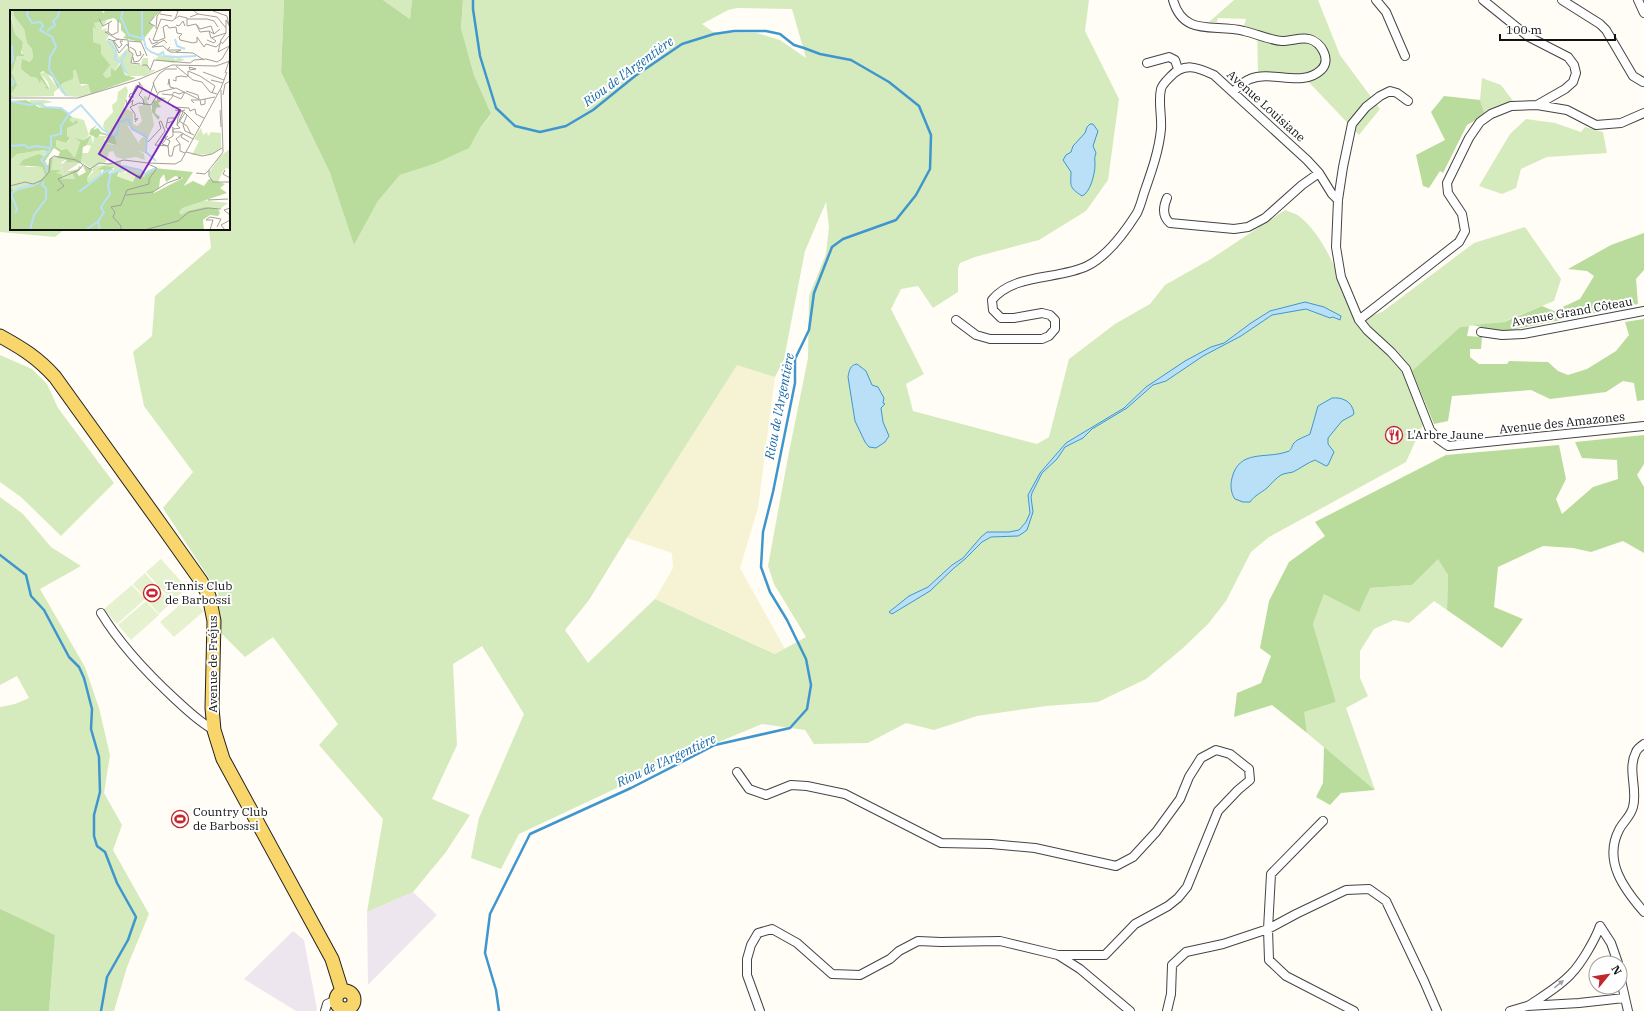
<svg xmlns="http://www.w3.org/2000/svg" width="1644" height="1011" viewBox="0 0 1644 1011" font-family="'IBM Plex Serif',serif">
<rect width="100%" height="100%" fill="#fffdf5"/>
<path fill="#eee6ef" d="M413,892L437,915L368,985L367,912Z
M293,931L304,940L317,1009L316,1011H296L244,979Z"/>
<path fill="#f6f3d4" d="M737,364L775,377L758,508L740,568L785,649L776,654L655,599L673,568L672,553L627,538Z"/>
<path fill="#d5ebbd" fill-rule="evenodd" d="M0,0H284L281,72L330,173L354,245L378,201L400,175L434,164L480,128L491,115L474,75L461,28L463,0H1089L1085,31L1119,99L1108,180L1086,211L1039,240L975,257L960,263L958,268V292L933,308L918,286L901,289L891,309L924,374L906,384L913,411L1037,444L1049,437L1069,359L1115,324L1150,304L1165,285L1211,259L1285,210C1289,212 1295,213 1299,216C1329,240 1342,287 1356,321L1382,312L1474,243L1525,227L1561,279L1554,301L1503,322L1460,327L1406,377L1425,420L1406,462L1269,537L1251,552L1226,601L1208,624L1183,648L1146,679L1098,702L1046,706L977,716L934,730L906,723L868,743L814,744L805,730L762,724L685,756L519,834L501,869L471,858L479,818L524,714L482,646L453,664L457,745L432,799L470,815L446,852L413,892L367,912L383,819L319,745L338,724L273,637L245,657L221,633L218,592L163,508L193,472L144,406L133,352L152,336L155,296L211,248L209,229H229V11H11V229H65L55,237L0,232ZM737,8L792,9L806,58L780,40L757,33L713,32L702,24L728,10ZM826,202L829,227L826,254L809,296L808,358L788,457L768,566L774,584L806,637L775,654L655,599L588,663L565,630L589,600L627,538L737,365L775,377L784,359L805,251Z
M383,0H412L410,19Z
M1234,0H1318L1340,55L1380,109L1359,135L1302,75L1258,74L1257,30L1244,26L1246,19L1218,18L1217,22H1209Z
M1482,78L1501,85L1513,101L1485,115L1480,100Z
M1526,119L1555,123L1581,132L1585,127L1603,132L1607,153L1547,157L1521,169L1516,188L1502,194L1479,186L1510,134Z
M0,355L32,369L47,384L58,408L114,483L61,536L21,497L0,482Z
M0,497L23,514L51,547L81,566L40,589L85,667L99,708L110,755L104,793L122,825L113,850L149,914L127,967L114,1011H49L55,935L0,911V707L15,704L29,698L17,676L0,685Z
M1438,558L1448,575L1447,610L1434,601L1409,623L1394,620L1374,629L1360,651V678L1368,696L1346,708L1375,790L1307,733L1303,712L1336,702L1313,624L1324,594L1370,588L1412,585Z"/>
<path fill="#b9dc9c" d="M284,0H383L410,19L412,0H463L461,28L474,75L491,114L480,128L469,148L434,164L400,175L378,201L354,245L330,173L281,72Z
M1444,96L1480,100L1485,115L1467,125L1443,173L1440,171L1429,188L1423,186L1416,155L1445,140L1431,112Z
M1644,233V270L1636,279L1638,304L1502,332L1473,325L1504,322L1542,306L1554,311L1580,299L1594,276L1587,271L1568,269L1611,245Z
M1644,319V400L1637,401L1634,383L1623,381L1606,392L1550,399L1531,390L1452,396L1448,421L1434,424L1412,371L1460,327L1469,326L1467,336L1482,337L1481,349H1470V357L1479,364H1507L1509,361L1548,362L1558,371L1568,375L1587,369L1616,351L1629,335L1625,322Z
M1644,435V464L1637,475L1644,487V553L1623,541L1591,552L1573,548L1543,546L1498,567L1494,607L1523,619L1502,648L1447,610L1448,575L1438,559L1412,585L1370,588L1359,612L1324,594L1313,624L1336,702L1304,712L1307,733L1272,705L1234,717L1237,693L1261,683L1271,656L1260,648L1269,601L1289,562L1325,536L1315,522L1446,455L1559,445L1566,479L1556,499L1562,514L1593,487L1618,479L1617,460L1582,458L1575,442Z
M1324,747L1375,790L1341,793L1330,805L1316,797L1323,783Z
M0,909L55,935L49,1011H0Z"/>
<path fill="#e6f2cf" d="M161,559L187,588L172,601L146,572Z
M145,573L171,603L159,614L133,584Z
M132,585L145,599L117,624L104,609Z
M190,596L204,611L174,637L160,622Z
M146,601L159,615L131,640L118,625Z"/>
<path fill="#b9e0f7" stroke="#3f96cf" d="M1090,124H1093L1098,131L1093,146L1096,153C1094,158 1095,160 1095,165C1095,174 1090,193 1082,196C1068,187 1071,185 1071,172L1063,160L1066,155L1071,152L1073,146L1085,133L1087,127Z
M1305,302L1324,307L1341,316L1340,320L1333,317L1330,318L1306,309L1272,315L1241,336L1203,356L1166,381L1153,385L1127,408L1092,429L1083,438L1065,447L1057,459L1042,473L1032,493L1031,497L1033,512L1027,530L1023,533L1018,536L991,537L982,542L965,559L954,568L930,591L892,614L889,612L909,596L928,587L952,565L963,558L981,537L987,532H1009L1019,530L1026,522L1030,513L1028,495L1040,473L1066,443L1124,408L1146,387L1185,361L1211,347L1224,343L1251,323L1270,311Z
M857,364L866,371L872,385L878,387L884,398L883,403L885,404L881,408L883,422L889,436L885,442L876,448L869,447L865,442L855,421L848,377C849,371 850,365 857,364Z
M1332,398C1342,397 1352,401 1354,413L1353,415L1342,421L1337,427L1328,438V444L1334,452L1328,465L1326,466L1315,460C1307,463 1301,468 1293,472C1289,473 1285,473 1281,475C1276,478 1271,484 1267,488C1261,493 1255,495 1250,502H1243L1235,499C1231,494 1230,485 1232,478C1239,449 1266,459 1286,452C1292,451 1291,447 1294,443C1297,439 1305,437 1310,434L1318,406Z"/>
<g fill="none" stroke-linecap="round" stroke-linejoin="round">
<path stroke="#3f96cf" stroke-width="2.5" d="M473,0V9L480,56L496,108L515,126L540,132L566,126L593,110L635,76L682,44L714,34L734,31H766L780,34L794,45L804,48L820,54L851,60L889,82L919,106L931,135L930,169L916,195L896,220L843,239L832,247L814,293L809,330L795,359V383L773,492L763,532L761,567L770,592L787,620L806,659L811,685L807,709L790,728L715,745L631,788L530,834L490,914L485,953L496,990L499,1011
M0,555L26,575L31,596L44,610L69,657L79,667L84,678L92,709L91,729L99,757L100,792L94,815V836L97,846L105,852L117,883L136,917L128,940L107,977L101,1011"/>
<g stroke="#444" stroke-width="10">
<path id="minor" d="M1173,0C1184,38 1215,23 1244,31C1257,34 1269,40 1282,41C1291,41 1301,37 1309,39C1321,42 1332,60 1321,70C1302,88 1272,70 1250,79C1244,81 1238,87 1233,92
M1376,0L1386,12L1405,56
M1483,0L1529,37L1568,57L1574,65L1576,73L1573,82L1565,89L1537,105
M1562,0L1600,24L1606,30L1633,76L1643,82
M1638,0L1644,13
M1147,63L1169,57L1175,60L1178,69
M1408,101L1397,93L1390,91L1380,96L1366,107L1352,124L1343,167L1338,200L1336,247L1341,277L1359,320L1367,330L1391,352L1406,369L1430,430L1438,439L1448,446L1644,426
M1167,198C1163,207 1162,216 1170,223L1234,229L1248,227L1265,218L1302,185L1319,173
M956,320L976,335L990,339H1042L1049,336L1055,329V320L1050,315L1042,313L1014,318H1001L993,310L992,300C1014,273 1058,280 1087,266C1108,256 1125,232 1137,213C1140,207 1142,200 1144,193C1151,173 1159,151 1161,129C1162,116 1158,102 1161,89C1162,85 1167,80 1170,77C1184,62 1197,67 1214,75L1307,160L1319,173L1332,194L1338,200
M1359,320L1459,242L1465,231L1462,214L1448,193L1447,183L1469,138L1480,122L1491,114L1511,106L1537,105L1567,110L1596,125L1621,123L1644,113
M1481,332L1502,335L1523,334L1644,311
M101,613C121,646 147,673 175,699C187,710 199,722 214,730
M1644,744C1641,746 1637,749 1636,752C1627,770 1638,789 1633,807C1631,816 1623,822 1619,830C1603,861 1624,889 1644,912
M737,772L749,789L766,795L791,785L807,786L845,794L941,843L991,844L1035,848L1116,866L1133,857L1156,832L1180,799L1189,777L1201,758L1216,750L1230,754L1249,769L1250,780L1238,790L1218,811L1187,887L1178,898L1168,906L1135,924L1105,955H1058L1000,941L941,942L918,941L899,951L890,959L860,975L832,974L797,943L772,929L758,933L751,945L747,959V975L760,1011
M1323,821L1271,874L1268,929L1269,960L1286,976L1354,1011
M1600,926L1611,943L1618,963
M1058,955L1080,969L1130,1011
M1620,976L1628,1011
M1528,1006C1543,996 1559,987 1571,974C1581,964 1595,940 1600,926
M325,1011L327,1004L336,1000
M1167,1011L1171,994L1172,965L1186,952L1223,944L1268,929L1296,914L1346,890L1369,889L1386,901L1424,981L1437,1011
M1510,1011L1527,1006L1579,1003L1624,998"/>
</g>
<g stroke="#222" stroke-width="15">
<path id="primary" d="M0,336C22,348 38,358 55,377L162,526L201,581L209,596L214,621L212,708L214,730L223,759L332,959L342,991
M336 1000a9 9 0 1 1 18 0a9 9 0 1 1-18 0Z"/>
</g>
<use href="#minor" stroke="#fff" stroke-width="8"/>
<use href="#primary" stroke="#f9d66b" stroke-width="13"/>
</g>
<defs><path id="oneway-solid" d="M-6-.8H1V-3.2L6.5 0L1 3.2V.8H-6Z"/></defs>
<use fill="#a0a0a0" href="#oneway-solid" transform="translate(1559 984) rotate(-39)"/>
<defs>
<g id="restaurant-ring" transform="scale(0.9)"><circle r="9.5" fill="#fff" stroke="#c4262e" stroke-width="1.5"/><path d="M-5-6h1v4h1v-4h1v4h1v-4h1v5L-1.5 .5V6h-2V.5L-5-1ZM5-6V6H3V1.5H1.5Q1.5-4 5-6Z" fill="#c4262e"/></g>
<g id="stadium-ring" transform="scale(0.9)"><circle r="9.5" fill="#fff" stroke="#c4262e" stroke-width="1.5"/><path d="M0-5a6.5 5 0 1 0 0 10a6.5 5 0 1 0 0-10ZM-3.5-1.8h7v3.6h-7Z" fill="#c4262e"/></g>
</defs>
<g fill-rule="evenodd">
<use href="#restaurant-ring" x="1394" y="435"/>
<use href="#stadium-ring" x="152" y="593"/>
<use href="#stadium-ring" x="180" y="819"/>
</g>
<g text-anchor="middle" stroke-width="4" stroke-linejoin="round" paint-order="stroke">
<g font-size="12" fill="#111" stroke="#fff">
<text transform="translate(1266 106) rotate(42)" y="4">Avenue Louisiane</text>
<text transform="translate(1572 312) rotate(-10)" y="4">Avenue Grand Côteau</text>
<text transform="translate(1562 423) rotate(-6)" y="4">Avenue des Amazones</text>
<text transform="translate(213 664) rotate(-90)" y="4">Avenue de Fréjus</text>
</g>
<g font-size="12" fill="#111" stroke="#fff" text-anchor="start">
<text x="1407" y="439">L'Arbre Jaune</text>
<text x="165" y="590">Tennis Club<tspan x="165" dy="14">de Barbossi</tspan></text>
<text x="193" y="816">Country Club<tspan x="193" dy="14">de Barbossi</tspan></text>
</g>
<g font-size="13" font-style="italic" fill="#1768a6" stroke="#fff">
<text transform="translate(628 71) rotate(-36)" y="5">Riou de l'Argentière</text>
<text transform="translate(779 406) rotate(-79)" y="5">Riou de l'Argentière</text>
<text transform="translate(666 760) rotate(-25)" y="5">Riou de l'Argentière</text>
</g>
</g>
<g transform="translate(10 10)">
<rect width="220" height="220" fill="#fffdf5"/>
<path d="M0,0H3L4,6L14,19L17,33L22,39L23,48L11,59L21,67L27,68L30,74L31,70L38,77H33L40,80L38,72L30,63L36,62L48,79L44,82V86L3,87L1,84L4,76L2,63L7,46L13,45L11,38L13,32L5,24ZM87,10H97L91,20L97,18L95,21L99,26L96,29L103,32L109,47L118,38L122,44L121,54L134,55L131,53L133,48H138V60H146L135,66H118L113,60L111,51L104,62L101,58V66L96,68L93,64L95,53L83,32L82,19L83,16L87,19L84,13ZM152,42V46H162L166,50L168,47L175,50L163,53L145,50ZM63,60H67L71,76L78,74L81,84L71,87L56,86L52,83L49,79L53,73L63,69ZM116,76L118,81L114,98L123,102V114L127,116L132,111L128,96L134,95V86L138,87L137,91L141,97L144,115L137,130V144L127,140L134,144L135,150L126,147L113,149L106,147L103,141L99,142L96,152L81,158L71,152L72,143H78L81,136L77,135L81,125L83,134L84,126H96L99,127L94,129L98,134L107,135L105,126L97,123L93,117L94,112L103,102L102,95L107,91L108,82ZM117,115L134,126L129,131L130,135ZM20,90H34L43,92L32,94L34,98H30L28,95L23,96L19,93ZM62,107L74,110L79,125L74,130L66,128L70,132L65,147L46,136V130L56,133L60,129L57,126V118L63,113L58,110ZM191,118L193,125L197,122L198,126L201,122L211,123V138L202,144L182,145L189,131L184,129ZM220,139V159L216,158L213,161L208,172L202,171L199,163L210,146ZM34,140L38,142L15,157H32L35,165L24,176L4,181L0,176V150L7,144ZM43,148L55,150L51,153V157L62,163L65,169H52L44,162L46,161L40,160ZM111,151V155L136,164L134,167L129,164L125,183L117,200L184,171L174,197L190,190L218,193L211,198L182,200L194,203L90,220L118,160L109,164L110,161H103L104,158L92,159L91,165L81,173L78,174L77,168L83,162V157Z" fill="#d5ebbd" fill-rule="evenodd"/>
<path d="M3,0H92L93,3L96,0H152L139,12L144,16L131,32L113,28L116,25L111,20V14L104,8L84,13L87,20L83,16V32L91,35V44L100,55L93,64L96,68L101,66V58L105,61L111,53L115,65L126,68L81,84L78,74H70L66,60H63V69L53,73L48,79L42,67L33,61L30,63L40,80L33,77H37L31,70L30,74L27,68L21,67L11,59L12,49L19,52L23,48L22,39L17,33L14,19L4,6ZM0,4L5,24L13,32L11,43L15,46H7L2,63L7,75L1,84L3,87H0ZM147,87L156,88L148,93L151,97L146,98L145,103L150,107L148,110L142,102V95L144,90L147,91ZM16,90L30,98H34L32,94L36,97L53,99L62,107L59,110L63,113L67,110L68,113L57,118V126L60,128L56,133L46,130V136L52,140L57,139L63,146L65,147L70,132L65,128L74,130L81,125L77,135L73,137L71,153L53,154L57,150L43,148L41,160H49L50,162H45L52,165V169H65L62,163L57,162L68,159L69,156L71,157L67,163L69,166L76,162L73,156L83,159L77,168L78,173L91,165L94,160L88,159L94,156L103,157L98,164L110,160L107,166L123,172V167L129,164L134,167L137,161L144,158L183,162L173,177L183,171L194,176L199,169L215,174L210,178L217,183L172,198L169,202L171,205L178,201L195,197L208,199L210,203L208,206L200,205L193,210L194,220H0V176L4,181L24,176L35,165L32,157L9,155L13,150L29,144L34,146L38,142L34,140L7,144L0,150V91ZM44,138L50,142L48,147L40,148L38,156L35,151ZM154,164L156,172L165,166L173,168L144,183L143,182L149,178L150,169ZM87,115L83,120L88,118L91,122L105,126L107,135L95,132L98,126L90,124L87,128L79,124L81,119Z" fill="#b9dc9c" fill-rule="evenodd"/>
<path d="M56,152H65L68,154L54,163L53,158L49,155Z" fill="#d9e3c4"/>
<path d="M113,162L126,165L123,172L107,166Z" fill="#e6f2cf"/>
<path fill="none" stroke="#b9e0f7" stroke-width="2" d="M18,0L17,5L22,13L31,12L33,16L30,20L42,27L46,37L40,47L39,59L56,86M113,0L111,8L119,25L135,29M132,0V23L136,38L141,42L148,45L153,42L154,46L166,47L186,46M37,21L45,15L43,11L47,8L50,0M165,29L167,36L175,39M98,31L106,41L105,49L110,52M116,41L111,52L117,64M0,54L3,50L2,35M0,68L4,72L0,77M0,91L19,95L31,93M32,94L35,97L51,98L59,104M0,136L15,135L18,138L26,136L40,138M41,138V126L51,124V116L59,104L71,95L92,119L102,125H107L109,112L118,109L122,119L137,127L136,142L146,151M37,162L36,155L31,150L41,139M69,182L96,161L103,160M1,184L7,199L5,203M0,185L8,179L29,173M20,220L24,205L36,189V178L32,175L34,171M76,220L87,212M90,220L88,212L94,202L91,198L93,194L100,184L98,176L101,163L109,161L113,156L130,160L135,164L146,158"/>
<path fill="none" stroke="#a09f9a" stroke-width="1" d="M163,0L168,1L165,9M203,1L217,6L219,16M150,4L162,6M188,4L207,7L216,18M144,7L139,13L145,16M180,7L188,4L183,0M177,8L169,6L162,11L151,9L143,30L147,31L155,28L153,17L157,15L159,18L166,17L167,23L172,24L169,27L170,30L183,33L187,32V27L194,37L196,34L206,37L212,32M177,8V16L186,14L190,22L199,21M89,9L93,16L102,11M177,9H197L204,11L208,17M99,13L98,22H95L107,29L118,30L119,41L123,44L121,53L130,54M166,15L169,16L173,11L175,16M187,15L190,19L201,16L204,24M146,19L147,6L152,0M199,21L201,28L216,23L211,30L208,42L219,36M199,21L204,24L210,19M98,22L102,25L108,22V10M216,23V10L219,15M139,28L142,34L148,32M98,29L104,31L109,38L112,35L110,31H113M109,29L103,31L109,43L117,34L119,38M197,30L204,33L206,31L202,28M119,31L131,32L137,46M157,33L154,30L142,37L153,36L160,42L183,43L194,50M212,34L220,25M120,37L125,40L127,46L131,45L130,41M160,37L157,40H171L166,42M123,47L124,52L129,51L134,44M132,55H137L140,60L144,50L180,53L184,50L196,49L207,52L212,49L220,35M166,56L183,70L192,72L200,82L207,84M179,57L186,59L180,60L179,57M193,62L214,70M215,63L220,48M178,67V61L190,66L205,76L202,83M163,70L166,71V67L171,66L177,67M201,70L213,73M129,72L133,78L129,85L133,89L134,95M158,75L159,69L160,77L164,78M211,80L213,142L199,160V166L203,172H220M176,81L188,85L189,89M147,83L143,73L149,64L156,59H167M152,84L162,85L164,82L169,84L175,82M162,85L171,89L175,82M213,85L215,74L220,71M163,86L158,92L163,97L179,98L180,101L185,99L186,104L194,108M124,87H119L120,84L123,83L126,76H130L129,72M0,88H68L130,69L162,55L206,56L220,51M116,90L117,95L123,90L122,95M138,90L144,73M190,90L205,87M190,90L191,95L195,94V89M129,93L141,95L149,82L166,78L190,90M184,93L181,90H189M165,100L174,102L189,117M210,100L211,117M173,102L169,111L177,116L181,124M177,105L173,115L175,121L184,125M125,112L128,108L125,110V104L120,97L129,93M157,113L164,111L169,100M167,115L175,103M162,117L165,119L170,118L167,115L168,108L171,101L175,100M163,118V122H170L183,129M159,120L156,117L158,108H165M173,123L171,127L179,132M156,129L152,134L158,136L160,131L155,128L158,126M158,129L163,126V119M138,132L151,118L149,112L151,111L155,121L145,135L158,136L159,146H162M170,134L166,129L172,124M170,134V141L175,143M176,142L192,146L202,144L212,138M162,146L164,137L170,134M139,153L165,154L171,151L211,78L217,62M215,160L213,164L220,168M186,163L195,164L199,160M0,176L15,172L23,174L32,170L39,162L40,149L44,146L66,150L80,159L89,153L99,154L114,150L138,153M47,181L54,176L48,169L69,160L73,155M116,185L143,182L157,173L171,168L168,167M198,190L218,189M220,198L214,200L220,205M111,220V216L103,207L105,202L101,197L111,195L117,180L139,174V169L147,158L138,154M134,220L168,211L179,202L198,198L211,199M200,220L203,210H196L200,207L211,209L207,217M215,220L211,215L220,210"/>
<path fill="#7b2cbf" fill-opacity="0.15" stroke="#7b2cbf" stroke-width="2" d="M128,76L170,100L130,168L89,144Z"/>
<rect width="220" height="220" fill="none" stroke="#111" stroke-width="2"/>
</g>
<g transform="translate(1608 975) rotate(60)"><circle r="19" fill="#ffffff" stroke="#a0a0a0"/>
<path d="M0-3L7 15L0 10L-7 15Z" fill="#c4262e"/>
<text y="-6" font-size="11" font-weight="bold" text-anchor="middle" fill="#111111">N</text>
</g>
<path d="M1500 34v6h115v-6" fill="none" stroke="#111111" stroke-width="2"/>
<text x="1506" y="34" font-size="12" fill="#111111" stroke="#ffffff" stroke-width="3" paint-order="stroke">100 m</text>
</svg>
